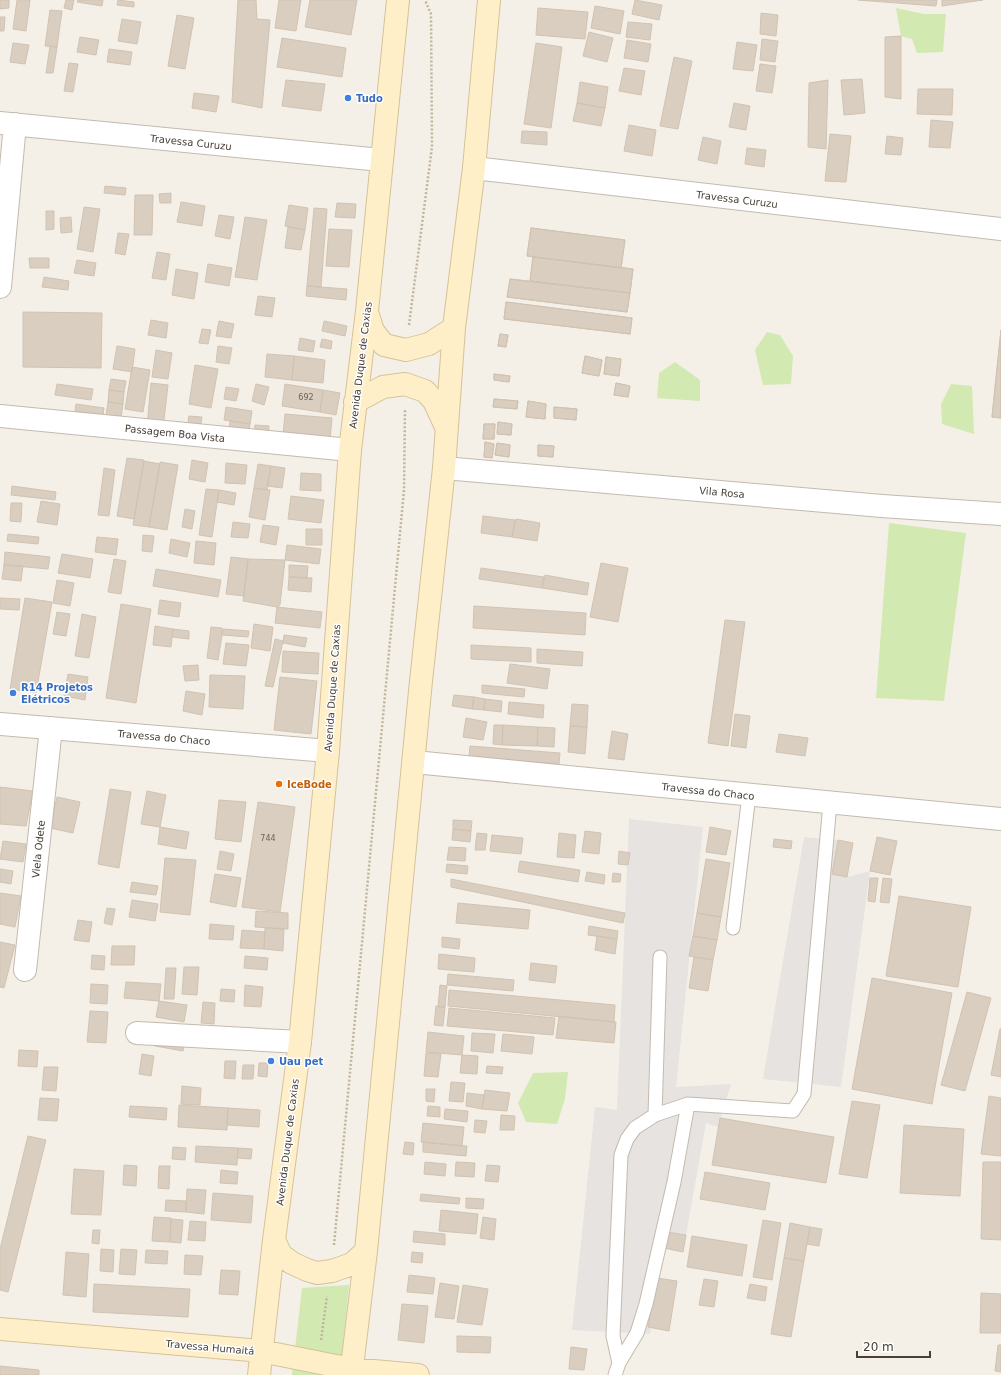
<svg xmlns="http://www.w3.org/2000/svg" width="1001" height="1375" viewBox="0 0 1001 1375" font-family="'DejaVu Sans',sans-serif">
<rect width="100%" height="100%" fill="#f4f0e8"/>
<path fill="#d2e9b1" d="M896,8L924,14H946L943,52L917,53L912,39L901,36Z
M767,332L780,335L793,356L791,384L763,385L755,350Z
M675,362L700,380V401L657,398L659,373Z
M951,384L972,386L974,434L942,424L941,404Z
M889,523L966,533L944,701L876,698Z
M568,1072L565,1099L557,1124L526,1122L518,1103L533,1073Z
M349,1285L340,1375H292L302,1288Z"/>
<path fill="#e6e3e0" d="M629,819L703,827L676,1087L731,1084L718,1127L706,1123L686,1235L667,1232L650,1334L572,1330L595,1107L617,1110Z
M804,837L838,840L832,874L847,877L870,871L841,1087L763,1079Z"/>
<path fill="#d9cec0" stroke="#d1c3b1" d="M0,0H9V8L0,9Z
M17,0H30L26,31L13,29Z
M66,0H74L72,10L64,8Z
M78,0H103L102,6L77,2Z
M118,0L134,2V7L117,5Z
M238,0H256L257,19L270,20L262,108L232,102Z
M279,0H301L296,31L275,28Z
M310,0H357L351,35L305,27Z
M635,0L662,5L659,20L632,14Z
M858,0H937L936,6Z
M942,0H983L942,6Z
M595,6L624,11L620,34L591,28Z
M538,8L588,12L585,39L536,35Z
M50,10L62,11L57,47L45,46Z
M761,13L778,15L776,36L760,34Z
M177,15L194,18L185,69L168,66Z
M0,17H5L4,31H0Z
M122,19L141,22L137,44L118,41Z
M628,22L652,24L650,40L626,37Z
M589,32L613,38L607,62L583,56Z
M901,36V99L885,97V37Z
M80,37L99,40L96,55L77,52Z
M282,38L346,48L342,77L277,67Z
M762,39L778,41L775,62L760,60Z
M627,40L651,44L648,62L624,58Z
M737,42L757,45L753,71L733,69Z
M13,43L29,45L25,64L10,62Z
M536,43L562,47L551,128L524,124Z
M50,46L57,47L53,73H46Z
M109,49L132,52L130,65L107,62Z
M674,57L692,61L678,129L660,126Z
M69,63L78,64L73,92L64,91Z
M760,64L776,66L772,93L756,91Z
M624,68L645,71L641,95L619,91Z
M862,79L865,113L844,115L841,80Z
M286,80L325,84L321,111L282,106Z
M828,80L826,149L808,147L809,83Z
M580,82L608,87L605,108L577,103Z
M918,89H953L952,115L917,114Z
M194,93L219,96L216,112L192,108Z
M577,103L605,108L601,126L573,121Z
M734,103L750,106L746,130L729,127Z
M931,120L953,122L950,148L929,147Z
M629,125L656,130L652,156L624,151Z
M522,131L547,132V145L521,143Z
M830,134L851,136L846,182L825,181Z
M887,136L903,138L901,155L885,154Z
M703,137L721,141L717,164L698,160Z
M747,148L766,150L764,167L745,164Z
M105,186L126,188L125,195L104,193Z
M171,193V203H160L159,194Z
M135,195H153L152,235H134Z
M181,202L205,206L202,226L177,222Z
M337,203L356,204L355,218L335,217Z
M289,205L308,208L305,230L285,226Z
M84,207L100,209L93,252L77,249Z
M314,208L327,209L321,287L307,286Z
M46,211H54V229L46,230Z
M219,215L234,217L230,239L215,236Z
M71,217L72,232L61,233L60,218Z
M245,217L267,220L257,280L235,277Z
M288,227L305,230L301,250L285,248Z
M531,228L625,240L621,268L527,256Z
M531,228L625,240L621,268L527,256Z
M329,229L352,230L349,267L326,266Z
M118,233L129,234L125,255L115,253Z
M157,252L170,254L166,280L152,278Z
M533,257L633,269L630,293L530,281Z
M533,257L633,269L630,293L530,281Z
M29,258H49V268H30Z
M77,260L96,263L94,276L74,273Z
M208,264L232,268L229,286L205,282Z
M176,269L198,273L194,299L172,295Z
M44,277L69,281L68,290L42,287Z
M510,279L630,293L627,312L507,297Z
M510,279L630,293L627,312L507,297Z
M307,286L347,289L346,300L306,296Z
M258,296L275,298L272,317L255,315Z
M506,302L632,318L630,334L504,319Z
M506,302L632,318L630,334L504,319Z
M23,312L102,313L101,368L23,367Z
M151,320L168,323L166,338L148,335Z
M219,321L234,324L231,338L216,336Z
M324,321L347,326L345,336L322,331Z
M202,329L211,330L208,344L199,343Z
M1001,330V418L992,417Z
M1001,330V418L992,417Z
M500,334L508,335L506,347L498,346Z
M500,334L508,335L506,347L498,346Z
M300,338L315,341L313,352L298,350Z
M322,339L332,341L331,349L320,347Z
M117,346L135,349L132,372L113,369Z
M218,346L232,348L229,364L216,362Z
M156,350L172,353L168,379L152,377Z
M267,354L294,356L292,380L265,377Z
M294,356L325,360L323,383L292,380Z
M585,356L602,360L599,376L582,373Z
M585,356L602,360L599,376L582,373Z
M606,357L621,359L619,376L604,374Z
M606,357L621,359L619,376L604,374Z
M195,365L218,369L211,408L189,404Z
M132,367L150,370L143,412L125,409Z
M494,374L510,376L509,382L494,380Z
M494,374L510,376L509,382L494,380Z
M111,379L126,381L124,392L109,390Z
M151,383L168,385L163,428L147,426Z
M616,383L630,386L628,397L614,395Z
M616,383L630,386L628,397L614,395Z
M57,384L93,389L91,400L55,395Z
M256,384L269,387L264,405L252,401Z
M285,384L323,390L320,412L282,406Z
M226,387L239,389L236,401L224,399Z
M109,390L124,392L123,404L108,402Z
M323,390L340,393L336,415L320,412Z
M494,399L518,401L517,409L493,407Z
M494,399L518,401L517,409L493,407Z
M528,401L546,404L545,419L526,417Z
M528,401L546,404L545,419L526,417Z
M108,402L123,404L121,418L106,416Z
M76,404L104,408L103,415L75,411Z
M226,407L252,411L250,424L224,420Z
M554,407L577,409L576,420L554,418Z
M554,407L577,409L576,420L554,418Z
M285,414L332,418L330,440L283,435Z
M189,416L202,417L200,430L187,428Z
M230,421L250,424L248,438L228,435Z
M498,422L512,424L511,435L497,434Z
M498,422L512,424L511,435L497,434Z
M484,424H495L494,439H483Z
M484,424H495L494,439H483Z
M255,425L269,426L268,438L254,437Z
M485,442L494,444L492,458L484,457Z
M485,442L494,444L492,458L484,457Z
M497,443L510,445L509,457L495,455Z
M497,443L510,445L509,457L495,455Z
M538,445L554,446L553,457L538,456Z
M538,445L554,446L553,457L538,456Z
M127,458L144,460L134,519L117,516Z
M192,460L208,463L205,482L189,479Z
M144,461L160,464L149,527L133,525Z
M160,462L178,465L167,530L149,527Z
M226,463L247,465L245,484L225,483Z
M258,464L271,466L267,490L254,488Z
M271,466L285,468L282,488L267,486Z
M104,468L115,470L109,516L98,515Z
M301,473L321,474V491L300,490Z
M12,486L56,492L55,500L11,495Z
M254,488L270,490L265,520L249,517Z
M206,489L219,490L212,537L199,535Z
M219,490L236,493L234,505L217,502Z
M291,496L324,500L321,523L288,519Z
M41,501L60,504L57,525L37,522Z
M11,503H22L21,522L10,521Z
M185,509L195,511L192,529L182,527Z
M483,516L515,520L512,537L481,533Z
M516,519L540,523L537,541L512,537Z
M233,522L250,524L248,538L231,537Z
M263,525L279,527L276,545L260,542Z
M306,529H322V545H306Z
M8,534L39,537L38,544L7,541Z
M143,535L154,536L152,552L142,551Z
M97,537L118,539L116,555L95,552Z
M171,539L190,543L187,557L169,553Z
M196,541L216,543L214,565L194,563Z
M287,545L321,549L319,564L285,560Z
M5,552L50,557L48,569L4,565Z
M62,554L93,559L90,578L58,573Z
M231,557L248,559L244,596L226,594Z
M114,559L126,561L121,594L108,592Z
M248,559L285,560L280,605L277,607L243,601Z
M601,563L628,568L618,622L590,617Z
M4,565L23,566L21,581L2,579Z
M289,565L308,566L307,578L289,577Z
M481,568L544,577L542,588L479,579Z
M156,569L221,580L218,597L153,586Z
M545,575L589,583L587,595L542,588Z
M289,577L312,578L311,592L288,590Z
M57,580L74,583L70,606L53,603Z
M0,598L20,599L19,610L0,609Z
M25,598L52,602L36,693L10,689Z
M160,600L181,603L179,617L158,614Z
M121,604L151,609L136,703L106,698Z
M474,606L586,613L585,635L473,628Z
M277,607L322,612L320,628L275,623Z
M57,612L70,614L66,636L53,634Z
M82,614L96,617L89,658L75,656Z
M725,620L745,622L728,746L708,743Z
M254,624L273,627L270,651L251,648Z
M155,626L173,629L171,647L153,645Z
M211,627L222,628V635L218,660L207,658Z
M173,629L189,631V639L172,637Z
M223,629L249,631L248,637L222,635Z
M284,635L307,638L305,647L283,643Z
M275,639L283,641L273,687L265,686Z
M226,643L249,645L246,666L223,664Z
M471,645L531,648V662L471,659Z
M537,649L583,652L582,666L537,663Z
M283,651L319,653L318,674L282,672Z
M510,664L550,669L547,689L507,683Z
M198,665L199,680L185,681L183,666Z
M68,674L88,677L85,700L64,696Z
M210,675L245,676L243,709L209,707Z
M280,677L317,681L311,734L274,730Z
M482,685L525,689L524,697L482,693Z
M186,691L205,694L202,715L183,711Z
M454,695L474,697L472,709L452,706Z
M474,697L485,699L484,710L472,709Z
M485,699L502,701L501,712L484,710Z
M509,702L544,705L543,718L508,714Z
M572,704L588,705L587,727L570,726Z
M735,714L750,716L746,748L731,746Z
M466,718L487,722L483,740L463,737Z
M494,725H503L502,745L493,744Z
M503,725L538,727L537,746L502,745Z
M570,726L587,727L585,754L568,752Z
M538,727L555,728L554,747L537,746Z
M612,731L628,734L624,760L608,758Z
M779,734L808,738L805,756L776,752Z
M470,746L560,753L559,764L469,757Z
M0,787L33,791L26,826L0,824Z
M110,789L131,792L119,868L98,864Z
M147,791L166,795L160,827L141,824Z
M57,797L80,802L73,833L50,828Z
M219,800L246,802L241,842L215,839Z
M258,802L295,807L280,912L242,907Z
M453,820L472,821L471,831L453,829Z
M160,827L189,832L186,849L158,844Z
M710,827L731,831L726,855L706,852Z
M453,829L471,831L470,842L452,840Z
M585,831L601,833L599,854L582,852Z
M477,833L487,834L485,850H475Z
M559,833L576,835L574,858L557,857Z
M492,835L523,838L521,854L490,851Z
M877,837L897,841L890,875L870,871Z
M774,839L792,841L791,849L773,847Z
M838,840L853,843L847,877L832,874Z
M3,841L26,844L23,862L0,859Z
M449,847L466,848L465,861L447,860Z
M220,851L234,854L231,871L217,869Z
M619,851L630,853L628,865L618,864Z
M165,858L196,860L190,915L160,912Z
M706,859L730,863L721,917L697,913Z
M520,861L580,870L578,882L518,872Z
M447,864L468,866L467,874L446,872Z
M0,869L13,871L11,884L0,882Z
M587,872L605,875L604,884L585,881Z
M613,873L621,874L620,882H612Z
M215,874L241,878L236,907L210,902Z
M870,878H878L875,902L868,901Z
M883,878L892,879L889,903L880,902Z
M451,879L625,913L623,923L451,887Z
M132,882L158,886L156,895L130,892Z
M0,893L21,896L15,927L0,924Z
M899,896L971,907L958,987L886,976Z
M132,900L158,904L155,921L129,917Z
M458,903L530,910L528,929L456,923Z
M107,908L115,909L112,925L104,923Z
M256,911L288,913V929L255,927Z
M697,913L721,917L717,940L693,936Z
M78,920L92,922L89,942L74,940Z
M210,924L234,926L233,940L209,939Z
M589,926L618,931L617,939L588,935Z
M265,928L284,929L283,951L264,949Z
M242,930L265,932L264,949L240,948Z
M597,936L617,939L615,954L595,950Z
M693,936L717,940L713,960L689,956Z
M442,937L460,939L459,949L442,947Z
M0,942L15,945L4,988L0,987Z
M112,946H135L134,965H111Z
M439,954L475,958L474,972L438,969Z
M92,955L105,956L104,970L91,969Z
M245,956L268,958L267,970L244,968Z
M694,957L713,960L708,991L689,988Z
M531,963L557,966L555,983L529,980Z
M184,967H199L197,995L182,994Z
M166,968H176L174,999H164Z
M448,974L514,980L513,991L447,985Z
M872,978L952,993L932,1104L852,1089Z
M126,982L161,984L159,1001L124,998Z
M91,984L108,985L107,1004L90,1003Z
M245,985L263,987L261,1007L244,1006Z
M440,985L447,986L445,1007H438Z
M221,989L235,990L234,1002L220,1001Z
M449,990L615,1005L614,1022L448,1006Z
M967,992L991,998L965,1091L941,1085Z
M159,1001L187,1005L184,1022L156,1017Z
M203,1002L215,1003L214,1024L201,1023Z
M436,1006L445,1007L443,1026L434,1025Z
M449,1008L555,1018L553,1035L447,1026Z
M90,1011L108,1012L106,1043L87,1042Z
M559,1016L616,1022L614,1043L556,1038Z
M1000,1029H1001V1077L991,1075Z
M428,1032L464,1036L462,1055L426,1052Z
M472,1033L495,1034L493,1053L471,1051Z
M503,1034L534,1037L532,1054L501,1051Z
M156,1038L185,1042L183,1051L155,1046Z
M19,1050L38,1051L37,1067L18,1066Z
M426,1053L441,1054L438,1077L424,1076Z
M142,1054L154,1056L151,1076L139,1074Z
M462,1055L478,1056L477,1074L460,1073Z
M225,1061H236L235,1079L224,1078Z
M259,1063H268L267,1077L258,1076Z
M243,1065H254L253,1079H242Z
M487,1066L503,1067L502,1074L486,1073Z
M44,1067H58L56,1091L42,1090Z
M451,1082L465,1083L463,1102L449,1101Z
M182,1086L201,1088L200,1105L181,1104Z
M426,1089H435L434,1102L426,1101Z
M485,1090L510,1093L507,1111L482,1109Z
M467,1093L484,1095L482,1109L466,1106Z
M989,1096L1001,1098V1156L981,1154Z
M40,1098L59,1099L57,1121L38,1120Z
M852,1101L880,1105L867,1178L839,1174Z
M179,1105L228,1108L227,1130L178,1127Z
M130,1106L167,1108L166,1120L129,1117Z
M428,1106L440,1107V1117L427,1116Z
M228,1108L260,1110L259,1127L227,1125Z
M445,1109L468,1111L467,1122L444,1119Z
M501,1115L515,1116L514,1130H500Z
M720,1118L834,1137L826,1183L712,1165Z
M475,1120L487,1121L485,1133L474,1132Z
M423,1123L464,1127L462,1146L421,1142Z
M904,1125L964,1129L960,1196L900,1193Z
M28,1136L46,1140L8,1292L0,1290V1249Z
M405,1142L414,1143L413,1155L403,1154Z
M423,1142L467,1146L466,1156L423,1152Z
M196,1146L238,1148L237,1165L195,1162Z
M173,1147L186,1148L185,1160L172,1159Z
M238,1148L252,1149L251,1159L237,1158Z
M425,1162L446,1164L445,1176L424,1174Z
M456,1162L475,1163L474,1177L455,1176Z
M983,1162H1001V1240L981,1239Z
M124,1165L137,1166L136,1186L123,1185Z
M487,1165L500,1166L498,1182L485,1181Z
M159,1166H170L169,1189L158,1188Z
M74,1169L104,1171L101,1215L71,1214Z
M221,1170L238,1172L237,1184L220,1183Z
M705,1172L770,1183L765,1210L700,1199Z
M187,1189L206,1190L204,1214L186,1212Z
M213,1193L253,1196L251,1223L211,1220Z
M421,1194L460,1198L459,1204L420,1201Z
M466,1198L484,1199L483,1209L466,1208Z
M166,1200L186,1201V1212L165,1211Z
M441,1210L478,1214L476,1234L439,1231Z
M154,1217L171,1218L170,1242L152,1241Z
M483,1217L496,1219L494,1240L480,1238Z
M171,1219L183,1220L181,1243L170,1242Z
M763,1220L781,1223L772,1280L753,1277Z
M190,1221L206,1222L205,1241L188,1240Z
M790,1223L810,1227L804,1261L784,1258Z
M810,1227L822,1229L819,1246L807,1244Z
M93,1230H100L99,1244L92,1243Z
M414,1231L445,1234V1245L413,1242Z
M667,1232L686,1235L683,1252L664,1248Z
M692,1236L747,1245L742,1276L687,1267Z
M101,1249L114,1250L113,1272L100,1271Z
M121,1249L137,1250L135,1275L119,1274Z
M146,1250L168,1251L167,1264L145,1263Z
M66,1252L89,1254L86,1297L63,1295Z
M412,1252L423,1253L422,1263L411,1262Z
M185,1255L203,1256L201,1275L184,1274Z
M784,1258L804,1261L791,1337L771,1334Z
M221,1270L240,1271L238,1295L219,1294Z
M409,1275L435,1278L433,1294L407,1292Z
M657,1278L677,1281L669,1331L648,1327Z
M704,1279L718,1281L714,1307L699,1305Z
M440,1283L459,1286L454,1319L435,1317Z
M94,1284L190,1289L188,1317L93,1312Z
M750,1284L767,1287L765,1301L747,1298Z
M463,1285L488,1289L482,1325L457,1322Z
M981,1293L1001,1294V1333H980Z
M402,1304L428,1306L424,1343L398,1340Z
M457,1336L491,1337L490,1353L457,1352Z
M998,1345H1001V1372L995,1371Z
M571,1347L587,1349L584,1370L569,1369Z
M0,1366L39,1370V1375H0Z"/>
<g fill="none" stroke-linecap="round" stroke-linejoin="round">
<g stroke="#c3baae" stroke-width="15">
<path id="lane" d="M733,928L749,795
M655,1115L660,957
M619,1363L613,1336L621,1155L627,1139L635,1128L655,1115L688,1104L793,1111L804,1094L830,803
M615,1375L619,1363L637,1333L646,1304L674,1182L688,1104"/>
</g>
<g stroke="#c3baae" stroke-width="24">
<path id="street" d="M0,123L381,160
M474,168L1001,229
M0,287L15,124
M0,416L350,450
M444,468L882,506L1001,514
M0,724L328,751
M414,762L1001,819
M25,970L51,728
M137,1033L300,1042"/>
</g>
<g stroke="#d5c298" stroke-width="24">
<path id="secondary" d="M367,312L373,331L384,345L406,350L429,344L454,328
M355,402L383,387L405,384L425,391L434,401L446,427
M274,1240L281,1255L292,1263L307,1270L317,1273L332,1271L352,1264L366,1251
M0,1329L261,1351L351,1369L418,1375
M259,1375L274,1240L300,1042L328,751L350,450L367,311L398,0
M351,1375L366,1251L421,681L444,468L454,328L474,168L489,0"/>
</g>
<path stroke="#c2b39c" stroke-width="2.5" stroke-dasharray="2 2" stroke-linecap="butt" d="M409,325L432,147L431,14L425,0
M334,1245L404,490L405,409
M321,1340L327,1296"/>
<use href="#lane" stroke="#fff" stroke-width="13"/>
<use href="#street" stroke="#fff" stroke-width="22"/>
<use href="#secondary" stroke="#ffefc8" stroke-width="22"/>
</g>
<g fill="#3f7fe0" stroke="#fff" stroke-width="1.5">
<circle cx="348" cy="98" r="4"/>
<circle cx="13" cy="693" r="4"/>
<circle cx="271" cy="1061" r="4"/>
</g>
<circle fill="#e8710a" stroke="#fff" stroke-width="1.5" cx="279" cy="784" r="4"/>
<g text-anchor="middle" stroke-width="3" stroke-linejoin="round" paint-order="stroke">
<g font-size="8" fill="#6c6459">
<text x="306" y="400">692</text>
<text x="268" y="841">744</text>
</g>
<g font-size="10" font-weight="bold" fill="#366cbe" stroke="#fff" text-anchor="start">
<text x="356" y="102">Tudo</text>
<text x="21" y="691">R14 Projetos<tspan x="21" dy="12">Elétricos</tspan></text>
<text x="279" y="1065">Uau pet</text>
</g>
<g font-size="10" fill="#484037" stroke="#fff">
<text transform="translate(191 142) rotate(6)" y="4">Travessa Curuzu</text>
<text transform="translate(737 199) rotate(7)" y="4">Travessa Curuzu</text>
<text transform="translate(360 365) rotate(-83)" y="4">Avenida Duque de Caxias</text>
<text transform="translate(175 433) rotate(6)" y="4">Passagem Boa Vista</text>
<text transform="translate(722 492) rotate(5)" y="4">Vila Rosa</text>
<text transform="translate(332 688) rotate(-86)" y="4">Avenida Duque de Caxias</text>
<text transform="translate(164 737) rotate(5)" y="4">Travessa do Chaco</text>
<text transform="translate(708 791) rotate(6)" y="4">Travessa do Chaco</text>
<text transform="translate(38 849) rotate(-84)" y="4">Viela Odete</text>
<text transform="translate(287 1142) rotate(-83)" y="4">Avenida Duque de Caxias</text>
<text transform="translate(210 1347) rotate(5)" y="4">Travessa Humaitá</text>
</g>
<g font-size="10" font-weight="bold" fill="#c56008" stroke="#fff" text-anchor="start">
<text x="287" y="788">IceBode</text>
</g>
</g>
<path d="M857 1351v6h73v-6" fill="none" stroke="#484037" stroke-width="2"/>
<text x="863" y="1351" font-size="12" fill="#484037" stroke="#ffffff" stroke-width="3" paint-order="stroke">20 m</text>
</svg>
